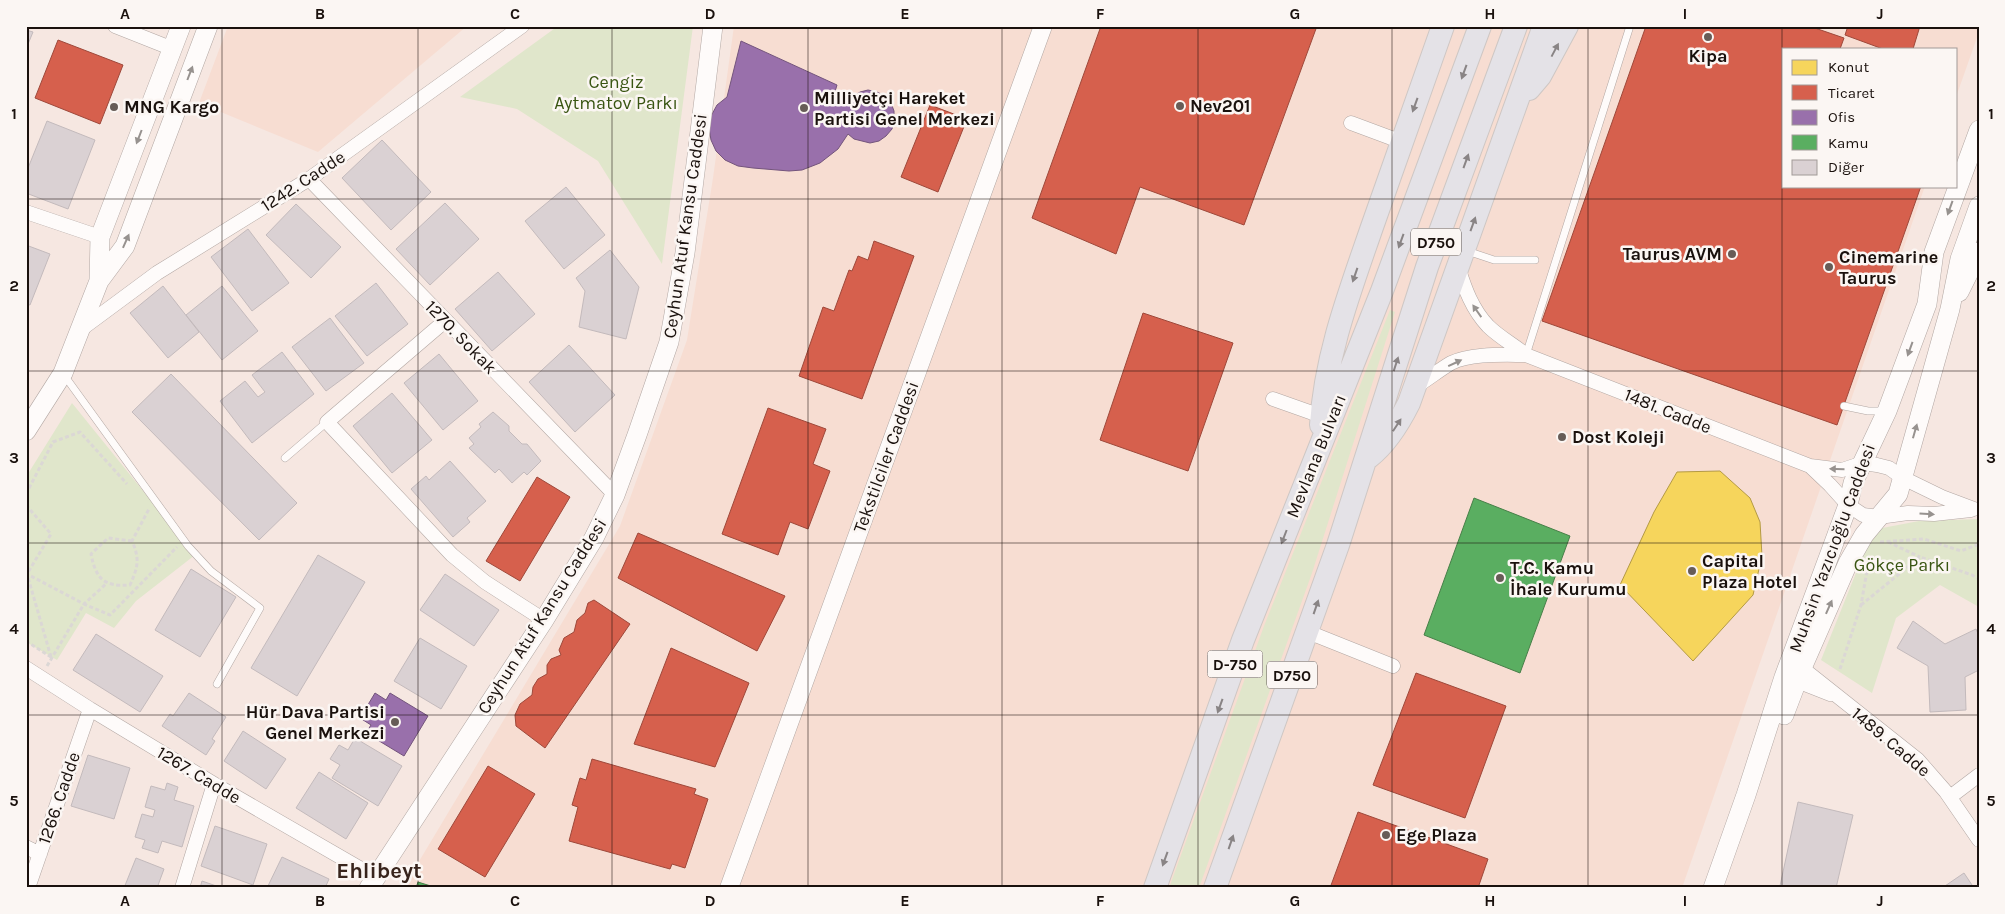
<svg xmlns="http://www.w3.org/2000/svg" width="2005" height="914" viewBox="0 0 2005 914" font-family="Karla,sans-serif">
<rect width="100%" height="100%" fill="#f6e7e1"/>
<path fill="#f7ddd2" d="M228,26H467L318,152L199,103Z
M734,26H1979V32L1956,97V49H1784V186H1925L1682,888H403L620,526L687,340L713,178Z"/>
<path fill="#e0e6cb" d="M558,26H693L662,264L598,161L517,109L460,97Z
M1390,310L1395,312L1312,573L1199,888H1169L1264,626Z
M72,403L195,555L136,601L114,628L86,613L57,660L26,642V477Z
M1979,519V607L1940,585L1896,618L1872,693L1821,660L1870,538L1877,529L1919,521Z"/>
<path fill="#f6d55c" stroke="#b49a44" d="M1720,471L1750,498L1760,522L1762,556L1753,595L1693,661L1620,585L1654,512L1677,472Z"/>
<path fill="#d6604d" stroke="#9e483a" d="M1101,26H1317L1244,225L1140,187L1116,254L1032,218Z
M1646,26H1809L1844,38L1840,49H1784V186H1921L1837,425L1542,321Z
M1848,26H1920L1913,49H1883L1845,35Z
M58,40L123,65L100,124L35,98Z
M930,105L967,119L938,192L901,177Z
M874,241L914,256L862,399L799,376L823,307L834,311L849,270L852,271L858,256L868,260Z
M1143,313L1233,343L1188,471L1100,440Z
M768,408L826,429L813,464L830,471L808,529L790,522L778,555L722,534Z
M537,477L570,497L520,581L486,561Z
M638,533L785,596L757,651L618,578Z
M594,600L630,624L545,748L516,726L515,715L520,704L532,695L533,687L538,679L547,674V665L551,659L561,655L559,650L564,638L574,632L577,620L585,613L588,603Z
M671,648L749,683L715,767L634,744Z
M1416,673L1506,706L1465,818L1373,785Z
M592,759L696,789L694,794L708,799L685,868L672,864L670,869L569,841L578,807L572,805L580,778L586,780Z
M488,766L535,794L485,877L438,849Z
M1358,812L1488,859L1478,888H1330Z"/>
<path fill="#9970ab" stroke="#73547c" d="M741,41L837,85L834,95L846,102L860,92L868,90L877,92L885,96L891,103L894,111V120L892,129L886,136L879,141L870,143L854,139L848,134L838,149L820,163L802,170L789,171L753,168L738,166L725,160L716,151L711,140L709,128L711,116L717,105L727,97Z
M375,693L386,700L390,693L428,716L404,756L366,733L371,725L360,718Z"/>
<path fill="#5aae61" stroke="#477f48" d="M1474,498L1570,536L1520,673L1424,635Z
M418,882L437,888H416Z"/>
<path fill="#dad1d3" stroke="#c3babc" d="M26,30L33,32L26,49Z
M47,121L95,140L68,209L26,193V173Z
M382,140L431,192L391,230L342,178Z
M566,187L605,235L564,269L525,221Z
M445,203L479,239L430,285L396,249Z
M296,204L341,247L311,278L266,235Z
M248,229L289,283L252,311L211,257Z
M26,245L50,254L30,305L26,304Z
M610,250L639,287L626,339L579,327L585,291L576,278Z
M498,272L535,314L492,351L455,309Z
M376,283L408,324L367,356L335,316Z
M163,286L199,332L168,358L130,313Z
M222,286L258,331L222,360L186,315Z
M330,318L364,363L326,391L292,347Z
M569,345L615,395L575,432L529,382Z
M282,352L314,394L252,443L220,401L245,381L258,397L265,392L252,375Z
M439,354L478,401L443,430L404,383Z
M171,374L297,503L259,540L132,412Z
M392,393L432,440L392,473L353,426Z
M493,412L509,426V431L522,444H527L541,461L527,475L524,472L512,483L499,469L495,473L469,448L474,444L469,438L481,427L479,424Z
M450,461L486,501L467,518L470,522L453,537L411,489L426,476L429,480Z
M318,555L365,582L297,696L251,668Z
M191,569L236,597L200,657L155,630Z
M445,574L499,610L474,646L420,610Z
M1913,621L1945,644L1976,629L1979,636V670L1965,677L1966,710L1930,712L1928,666L1897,648Z
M96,634L163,676L140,712L73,670Z
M420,638L467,666L441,709L394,681Z
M189,693L226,717L212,739L215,741L206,755L162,726L170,714L173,716Z
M243,731L286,759L266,789L224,761Z
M355,738L402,766L378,806L332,778L340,765L330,759L339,745L348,750Z
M88,755L130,768L114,819L71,806Z
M319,772L368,803L346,839L296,808Z
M167,783L178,787L174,800L194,806L182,847L162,841L158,853L142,848L145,840L135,837L142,814L153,817L155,810L145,807L151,786L165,790Z
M1798,802L1853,815L1836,888H1788L1780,886Z
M215,826L267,844L253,885L201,866Z
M282,857L329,879L325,888H267Z
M136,858L164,869L157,888H124Z
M1964,873L1974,888H1942Z
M202,881L222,888H200Z"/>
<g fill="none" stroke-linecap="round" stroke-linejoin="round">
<g stroke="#b2a7a3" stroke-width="8">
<path id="service" d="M1467,251L1494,260H1535
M1526,355L1630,26
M64,375L188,546L211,571L260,608L217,684
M1844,406L1868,411H1884
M285,458L327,422"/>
</g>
<g stroke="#b2a7a3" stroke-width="15">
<path id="minor" d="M115,26L173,49
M1351,123L1402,142
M309,179L615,495
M26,212L100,237
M1458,267C1465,289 1472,309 1488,326C1499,337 1514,345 1526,355L1810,466L1842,470L1863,463L1877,465L1889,468L1903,478L1942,497L1974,509
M445,321L327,422L452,555L485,582L544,620
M80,330L157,273L309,179L522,26
M1415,387C1427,380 1439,370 1451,363C1471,353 1504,355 1526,355
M1273,399L1321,416
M1810,466L1830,485L1848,505L1863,515L1879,517L1908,513L1934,514L1971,510
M1308,632L1393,666
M26,668L90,709L214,784L375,877
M1802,668L1918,760L1946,792L1979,840
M1797,681L1830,694
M1950,797L1979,775
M26,847L40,854
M28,888L90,709
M182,888L214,784"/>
</g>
<g stroke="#b2a7a3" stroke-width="19">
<path id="tertiary" d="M729,888L1043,26"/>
</g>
<g stroke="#b2a7a3" stroke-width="20">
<path id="secondary" d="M99,281L100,237L181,26
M1959,292L1979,252
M26,431L63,373L99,281L125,246L208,26
M1784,715L1802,668L1848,563L1864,535L1898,494L1950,309L1960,259L1979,206
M369,888L544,620L594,538L615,495L637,435L669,342L685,253L713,26
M1713,888L1746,795L1784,677L1848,505L1853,483L1887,411L1927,304L1934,252L1979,130"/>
</g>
<g stroke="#cec7c4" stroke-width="24">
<path id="trunk" d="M1529,89L1540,76L1567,26
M1321,425C1325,356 1350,291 1372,227C1396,160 1419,93 1443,26
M1369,457C1387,443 1399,423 1409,403L1544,26
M1155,888L1243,640L1382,291L1480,26
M1215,888L1338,545L1427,267L1516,26"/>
</g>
<path stroke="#dbd7d5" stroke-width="3" stroke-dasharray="4 2.5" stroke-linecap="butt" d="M26,494L53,442L80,432L127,484
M26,505L51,534L27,574
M132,541L108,538L91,554C96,579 104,587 130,585C138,567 140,559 132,541L149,509
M1880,542L1924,539L1961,551L1979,544
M1888,542L1920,557
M1861,605L1920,557L1972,575L1979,579
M26,641L51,657
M51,657L27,574L84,604L107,583
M47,666L84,604L110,615L177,547
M1840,669L1861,605L1868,565"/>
<use href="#service" stroke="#fefbfa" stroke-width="7"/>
<use href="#minor" stroke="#fefbfa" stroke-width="14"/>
<use href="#tertiary" stroke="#fefbfa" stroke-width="18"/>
<use href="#secondary" stroke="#fefbfa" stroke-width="19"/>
<use href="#trunk" stroke="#e4e2e7" stroke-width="22"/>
</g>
<defs><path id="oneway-solid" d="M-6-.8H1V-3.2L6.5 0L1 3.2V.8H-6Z" transform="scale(1.25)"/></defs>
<g fill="#898485">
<use href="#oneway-solid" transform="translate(1555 50) rotate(-62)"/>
<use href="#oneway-solid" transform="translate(1464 72) rotate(110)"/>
<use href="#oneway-solid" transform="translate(1415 105) rotate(110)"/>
<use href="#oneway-solid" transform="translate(1466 161) rotate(-70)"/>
<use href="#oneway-solid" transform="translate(1473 224) rotate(-70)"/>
<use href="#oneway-solid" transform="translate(1401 241) rotate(110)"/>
<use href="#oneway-solid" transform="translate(1355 275) rotate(109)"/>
<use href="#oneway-solid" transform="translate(1396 364) rotate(-72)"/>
<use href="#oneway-solid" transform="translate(1397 425) rotate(-57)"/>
<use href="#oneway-solid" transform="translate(1284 537) rotate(111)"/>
<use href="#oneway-solid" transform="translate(1316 607) rotate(-71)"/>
<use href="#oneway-solid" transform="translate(1220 706) rotate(110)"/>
<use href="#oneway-solid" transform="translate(1231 842) rotate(-71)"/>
<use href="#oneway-solid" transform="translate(1165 859) rotate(110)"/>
</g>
<g fill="#97928f">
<use href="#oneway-solid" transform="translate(190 73) rotate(-69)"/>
<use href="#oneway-solid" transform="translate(139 137) rotate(111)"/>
<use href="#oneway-solid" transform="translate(1950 208) rotate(110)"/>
<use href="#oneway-solid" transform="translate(126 241) rotate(-66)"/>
<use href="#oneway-solid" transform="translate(1477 311) rotate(-125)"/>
<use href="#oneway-solid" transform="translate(1910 349) rotate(110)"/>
<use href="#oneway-solid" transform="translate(1455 363) rotate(-25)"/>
<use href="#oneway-solid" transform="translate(1915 431) rotate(-74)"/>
<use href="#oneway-solid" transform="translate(1837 469) rotate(-179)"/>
<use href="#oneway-solid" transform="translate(1927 514) rotate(3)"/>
<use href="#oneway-solid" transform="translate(1829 607) rotate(-66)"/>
</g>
<path fill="none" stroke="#1a110d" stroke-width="1" stroke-opacity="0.55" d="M222,26V888M418,26V888M612,26V888M808,26V888M1002,26V888M1198,26V888M1392,26V888M1588,26V888M1782,26V888M26,199H1979M26,371H1979M26,543H1979M26,715H1979"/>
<g fill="#675c57" stroke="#fbf6f3" stroke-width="2">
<circle cx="1708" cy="37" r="5"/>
<circle cx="1180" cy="106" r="5"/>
<circle cx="114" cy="107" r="5"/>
<circle cx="804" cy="108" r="5"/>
<circle cx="1732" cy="254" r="5"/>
<circle cx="1829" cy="267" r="5"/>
<circle cx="1562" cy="437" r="5"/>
<circle cx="1692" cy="571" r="5"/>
<circle cx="1500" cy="578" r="5"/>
<circle cx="395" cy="722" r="5"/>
<circle cx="1386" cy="835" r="5"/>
</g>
<g text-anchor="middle" stroke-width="5" stroke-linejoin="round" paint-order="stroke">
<g fill="#fbf6f3" stroke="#5e5652" stroke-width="1">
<rect x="1411" y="228.5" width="50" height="27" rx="4"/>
<rect x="1207.5" y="650.5" width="55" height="27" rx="4"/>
<rect x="1267" y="661.5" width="50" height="27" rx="4"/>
</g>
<g font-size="16" font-weight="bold" fill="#1a110d">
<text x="1436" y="248">D750</text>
<text x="1235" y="670">D-750</text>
<text x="1292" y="681">D750</text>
</g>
<g font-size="18" font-weight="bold" fill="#1a110d" stroke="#fbf6f3" text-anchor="start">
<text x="1708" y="62" text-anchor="middle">Kipa</text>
<text x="814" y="104">Milliyetçi Hareket<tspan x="814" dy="21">Partisi Genel Merkezi</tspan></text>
<text x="1190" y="112">Nev201</text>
<text x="124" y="113">MNG Kargo</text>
<text x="1722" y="260" text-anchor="end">Taurus AVM</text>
<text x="1839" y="263">Cinemarine<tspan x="1839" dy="21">Taurus</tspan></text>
<text x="1572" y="443">Dost Koleji</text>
<text x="1702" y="567">Capital<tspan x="1702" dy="21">Plaza Hotel</tspan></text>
<text x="1510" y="574">T.C. Kamu<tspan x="1510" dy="21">İhale Kurumu</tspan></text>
<text x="385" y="718" text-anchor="end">Hür Dava Partisi<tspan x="385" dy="21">Genel Merkezi</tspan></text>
<text x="1396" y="841">Ege Plaza</text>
</g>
<g font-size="18" fill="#395512" stroke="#fbf6f3">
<text x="616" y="88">Cengiz<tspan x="616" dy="21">Aytmatov Parkı</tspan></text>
<text x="1902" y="571">Gökçe Parkı</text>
</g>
<g font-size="18" fill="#1a110d" stroke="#fbf6f3">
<text transform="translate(303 181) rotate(-33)" y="6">1242. Cadde</text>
<text transform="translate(685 226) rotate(-82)" y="6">Ceyhun Atuf Kansu Caddesi</text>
<text transform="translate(461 337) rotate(46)" y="6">1270. Sokak</text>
<text transform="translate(1668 411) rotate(22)" y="6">1481. Cadde</text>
<text transform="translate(1316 456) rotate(-68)" y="6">Mevlana Bulvarı</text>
<text transform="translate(886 457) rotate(-70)" y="6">Tekstilciler Caddesi</text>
<text transform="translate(1832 548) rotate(-70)" y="6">Muhsin Yazıcıoğlu Caddesi</text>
<text transform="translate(542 616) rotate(-58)" y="6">Ceyhun Atuf Kansu Caddesi</text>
<text transform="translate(1891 742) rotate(40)" y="6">1489. Cadde</text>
<text transform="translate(199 775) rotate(31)" y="6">1267. Cadde</text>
<text transform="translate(59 798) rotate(-71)" y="6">1266. Cadde</text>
</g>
<g font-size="22" font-weight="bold" fill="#38241c" stroke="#fbf6f3">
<text x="379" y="878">Ehlibeyt</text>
</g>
</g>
<rect width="2005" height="914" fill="none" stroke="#fbf6f3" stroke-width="55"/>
<rect x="1782" y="48" width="175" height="140" fill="#fbf6f3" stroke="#a19a97"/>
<rect x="1792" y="60" width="25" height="15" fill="#f6d55c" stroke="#a19a97"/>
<text x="1828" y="72" font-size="15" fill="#1a110d">Konut</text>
<rect x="1792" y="85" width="25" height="15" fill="#d6604d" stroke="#a19a97"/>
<text x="1828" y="98" font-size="15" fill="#1a110d">Ticaret</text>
<rect x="1792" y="110" width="25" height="15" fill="#9970ab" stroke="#a19a97"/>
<text x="1828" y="122" font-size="15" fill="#1a110d">Ofis</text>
<rect x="1792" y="135" width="25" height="15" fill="#5aae61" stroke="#a19a97"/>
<text x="1828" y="148" font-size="15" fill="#1a110d">Kamu</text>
<rect x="1792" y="160" width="25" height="15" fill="#dad1d3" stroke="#a19a97"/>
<text x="1828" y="172" font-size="15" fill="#1a110d">Diğer</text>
<rect x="28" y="28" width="1950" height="858" fill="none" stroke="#1a110d" stroke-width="2"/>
<g font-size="16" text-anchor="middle" font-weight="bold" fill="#1a110d">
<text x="125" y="19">A</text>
<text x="320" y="19">B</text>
<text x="515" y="19">C</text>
<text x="710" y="19">D</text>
<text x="905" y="19">E</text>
<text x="1100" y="19">F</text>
<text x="1295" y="19">G</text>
<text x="1490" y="19">H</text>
<text x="1685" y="19">I</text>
<text x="1880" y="19">J</text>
<text x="14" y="119">1</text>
<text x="1991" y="119">1</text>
<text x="14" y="291">2</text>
<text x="1991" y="291">2</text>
<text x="14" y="463">3</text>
<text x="1991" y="463">3</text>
<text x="14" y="634">4</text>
<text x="1991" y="634">4</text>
<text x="14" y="806">5</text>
<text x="1991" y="806">5</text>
<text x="125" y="906">A</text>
<text x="320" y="906">B</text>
<text x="515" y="906">C</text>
<text x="710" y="906">D</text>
<text x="905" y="906">E</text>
<text x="1100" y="906">F</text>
<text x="1295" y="906">G</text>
<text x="1490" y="906">H</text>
<text x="1685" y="906">I</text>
<text x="1880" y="906">J</text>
</g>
</svg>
